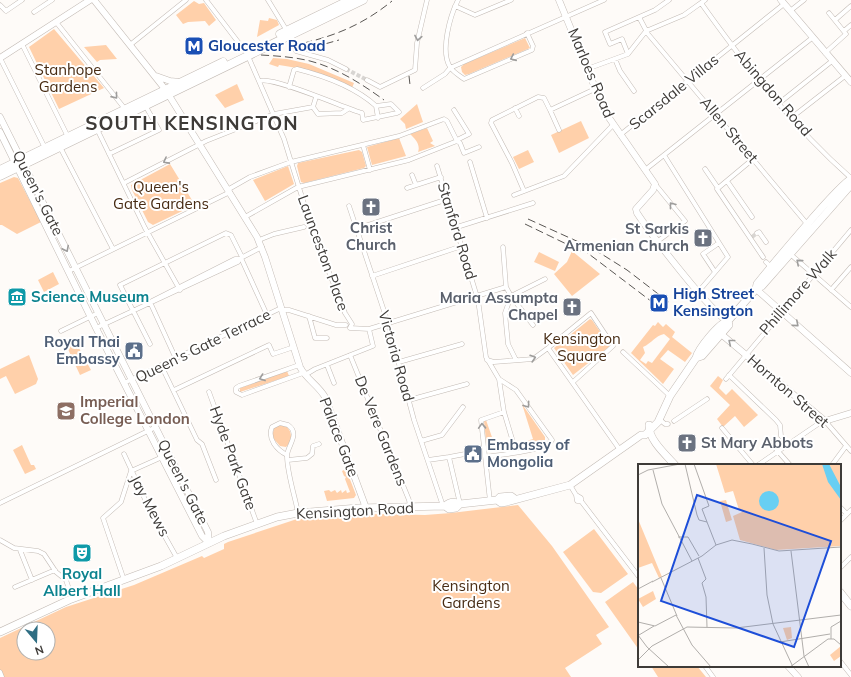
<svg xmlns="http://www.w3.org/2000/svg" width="851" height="677" viewBox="0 0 851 677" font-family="Mulish,sans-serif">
<rect width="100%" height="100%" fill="#fefbf8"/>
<path fill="#ffd0aa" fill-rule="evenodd" d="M194,1L199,4L204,3L216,20L209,26L205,21L188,22L183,24L176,15Z
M269,18L277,20L279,25L257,37L260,20L268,21Z
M54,29L104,88L59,109L29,47Z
M525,38L530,48L469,74L465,75L462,72L461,67L464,64Z
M106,45L117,59L100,60L97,62L84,47Z
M273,58L287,59L309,64L354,83L352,88C328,77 304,68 279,65L278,67L269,64Z
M237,84L244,100L225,108L215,95Z
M417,104L423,122L406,129L405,124L400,119Z
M581,121L589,138L559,153L551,135Z
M427,128L433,141L430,143L435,146L418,152C421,144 414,138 410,134Z
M399,138L406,156L372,165L367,147Z
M359,150L362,152L366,166L364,168L304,183L301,182L297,166L298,163Z
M528,150L534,162L519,169L513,157Z
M170,164L195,205L153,225L148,222L132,190L131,185Z
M288,166L294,184L265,201L253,180Z
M14,177L18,178L41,222L17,234L2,225H0V183Z
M572,251L600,274L572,296L554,274L567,262Z
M539,252L559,262L555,271L534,262Z
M53,272L59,284L44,292L38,280Z
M590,319L592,320L610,346L573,375L554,348Z
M658,322L663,327L666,324L675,332L672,337L692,353L685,362L668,350L660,359L674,369L663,384L631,353L653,325L655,326ZM664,334L670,339L652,363L648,361L646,364L640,360L645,353L643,347C652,343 655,336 664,334Z
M76,342L81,352L78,354L82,362L86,361L91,370L80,375L67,347Z
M29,355L38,379L36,384L15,394L6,376L0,379V369Z
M287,371L289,376L240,392V388Z
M718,376L723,380L719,388L726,395L732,389L758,415L744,427L735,416L723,427L717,419L730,405L710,386Z
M522,404L545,437V441L540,444L519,447L520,443L533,439Z
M486,420L493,440V445L494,447L498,445L500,451H487L484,421Z
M280,425L287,427C293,433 292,442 286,447L280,446L272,437L274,428Z
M22,445L31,465H34L36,469L25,474L13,450Z
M346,469L356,495L354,498L327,501L324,491L329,490L331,492L335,490L337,493L341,490L342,493L346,490L347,493L350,492L345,479L346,477L344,476L342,471Z
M518,505L552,546L609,627L596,635L602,644L565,668L571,677H0V638L66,607L134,585L202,556L204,558L224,549V544L228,542L297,519L379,514L425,515L451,513ZM24,629H48V653H24Z
M594,529L628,574L601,593L593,592L563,552Z
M633,582L639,590V650L605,602Z
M651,666H697L706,677H658Z"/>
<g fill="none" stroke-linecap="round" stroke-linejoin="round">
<path stroke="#d8d5d2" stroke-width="4" stroke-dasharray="4 2" stroke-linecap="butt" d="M346,69L367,80
M752,237L757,233"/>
<g stroke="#c3bbb5" stroke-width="5">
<path id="street" d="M206,0L245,51
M268,0L287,31
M458,0C450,16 440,51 450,67C453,72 460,76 464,79L532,50L533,46L527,33
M701,3C746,66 793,127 851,178
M0,5L6,11L22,0
M455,6L475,15L511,0
M790,11L804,0
M34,12L52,0
M639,17L648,34L808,225
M835,20L851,6
M56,22L125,109
M844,31L851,25
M289,36V40L296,51L328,60L346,69
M22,44L68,137
M130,45L186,0
M825,53L846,34L829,13
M628,54L622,39L610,44L605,32L655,10L669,0
M248,56L284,139L311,226L345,313L352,324L350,328
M0,58L45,148
M615,59L620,71L634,91
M450,68L604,0
M587,69L628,54L646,31L684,15L705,0
M367,80L380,87L415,70L417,43L427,0
M260,81C272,76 345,108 362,113L363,120L397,113L399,112L391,104L376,106L378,118
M289,87L294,70L297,69C325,76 355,87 376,106
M423,88L445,74L450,68
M316,97L313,107L318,114L342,113L348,109
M778,104L832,61
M515,108L519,116
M454,110L469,134L457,140
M550,110L559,130
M791,118L845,76
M97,129L145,228L180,290
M620,135L784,4
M363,145L370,170
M60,147L113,249
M109,154L159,130L145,105
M664,155L728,257L699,291
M753,159L717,189L763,257
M470,162L487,218
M437,166L478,300L486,357L499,379L504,412L516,452
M705,169L718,188
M645,170L812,38
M412,175L416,185
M727,181L752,217
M124,183L206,141L274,114L313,107
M655,184L685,221L658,241
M407,188L441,177
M229,189L250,177L291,162L399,136L444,119L447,121L457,141L460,143L464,153L479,147
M524,191L512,163L491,123L492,120L538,97L544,98L550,110L595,89
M514,195L564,176L613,125
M349,206L388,323L414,420L443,506
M245,217L298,187L409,160L457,141
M457,227L533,203
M356,229L448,199
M757,233L759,232L766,242
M259,240L274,234L304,227
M503,247L506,287L511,296L505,313L508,344L516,360
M789,253L851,307
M241,258L267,315
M766,262L772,268
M69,271L230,192
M715,272L703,254L719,243
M372,276L462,246
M831,290L851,267
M152,301L235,259H239L262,247
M150,302L176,359
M282,310H289L336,325H346
M309,316L315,338H327
M533,325L511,296L545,279
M96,328L238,262L239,259
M350,328L369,329L506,287
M61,331L98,313
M150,344L120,285L226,233L231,235L242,257
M623,352L670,396
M350,355L409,500L410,507
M487,360L494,362L533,359L548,348
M399,362L462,344
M161,365L197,440L202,444L216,480
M299,365L239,386L236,388V392L242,395L303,373
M327,365L334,383
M305,375L315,369L373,346L369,329
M729,375L776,420L780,425L781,436L788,444
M726,379L851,230
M573,382L613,346L591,313L548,348L620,450
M124,383L281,308
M174,390L269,345L273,354L294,347
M209,392L257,524
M409,400L467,384
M659,419L665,424H668
M674,421L707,399
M825,421L851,451
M722,428L753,465
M768,440L790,465
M421,441L442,435L463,407
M124,454L150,510L177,558
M287,455C277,450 267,439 272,427L280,423L288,425C301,434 287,446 287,456C287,473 295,496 298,513
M449,457L465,454
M485,457C498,455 546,451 552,440L516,390L499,379
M288,460L307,458L312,454L313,446L319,444
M428,460L449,457L460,504
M758,465L824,420
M832,465L846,446
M131,471L169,454
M570,485L576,495L581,498V501
M576,495L577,501H581L639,577
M490,501L481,420L504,412
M0,503L156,427
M840,507L847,514
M840,521L851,510
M0,540L14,548L38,551L44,554L56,572L66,580L72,598
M20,550L32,580
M840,568L851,557
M124,580L103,518L121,502L131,471
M15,587L55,570
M840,661L851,675
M705,666L713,677
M0,672L2,677"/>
</g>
<g stroke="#c3bbb5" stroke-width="7">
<path id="secondary" d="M94,0L165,89L257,237L265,257L300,367C306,379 318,385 325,397L366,508
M559,0L605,112L655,184L653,190L636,209L637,213C650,233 711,313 728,321
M781,0L851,82
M0,58L90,0
M156,76L170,81L180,82
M0,117L208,532L209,543
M0,132L96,328L202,536L209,543
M756,289L851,373
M721,334L825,421L851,413
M788,666L798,677"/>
</g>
<g stroke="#c3bbb5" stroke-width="8">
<path id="primary" d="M756,289L757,284C769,269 841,182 851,179
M696,358L702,356L729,325L728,321
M649,425C648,439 666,455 675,465
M497,500L500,497L511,496L515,499
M445,506C449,502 454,501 460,504L497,500L501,503L507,502L570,485L641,435H645L658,422L670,396L696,358C698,349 719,323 728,321L756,289L762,286L851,185
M840,592L851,606
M0,632L69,600L161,566L224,536L277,517L298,513L358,508L445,506L449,509L456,508L460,504"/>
</g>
<g stroke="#c3bbb5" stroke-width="9">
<path id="highway" d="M280,34L350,0
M0,170L223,62
M0,176L363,0"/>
</g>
<use href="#street" stroke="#fff" stroke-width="4"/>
<use href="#secondary" stroke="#fff" stroke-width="6"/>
<use href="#primary" stroke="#fff" stroke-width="7"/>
<use href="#highway" stroke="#fff" stroke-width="8"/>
<path stroke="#5a5754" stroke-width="1" stroke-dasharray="8 4" stroke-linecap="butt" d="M304,43C338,35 365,23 392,1
M277,46L289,45
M314,47L339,40
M261,55C278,56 294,57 310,61C337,68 362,84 384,100
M409,76L410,85
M528,219L592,248L627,270L670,303
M525,224L583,252
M581,248L664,311"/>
</g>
<defs><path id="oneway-chevron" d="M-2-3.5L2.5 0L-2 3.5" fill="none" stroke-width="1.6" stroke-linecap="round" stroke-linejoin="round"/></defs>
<g stroke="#9e9d9c">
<use href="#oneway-chevron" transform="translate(418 38) rotate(100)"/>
<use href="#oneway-chevron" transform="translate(513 58) rotate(156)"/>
<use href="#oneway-chevron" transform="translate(115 96) rotate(51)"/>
<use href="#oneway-chevron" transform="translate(166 161) rotate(152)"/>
<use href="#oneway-chevron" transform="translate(672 205) rotate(-128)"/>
<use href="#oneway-chevron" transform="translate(66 249) rotate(63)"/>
<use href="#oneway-chevron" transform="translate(799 262) rotate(-139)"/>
<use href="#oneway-chevron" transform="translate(796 324) rotate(41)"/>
<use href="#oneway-chevron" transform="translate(731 342) rotate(-141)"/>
<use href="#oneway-chevron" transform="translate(533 358) rotate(-17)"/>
<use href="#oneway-chevron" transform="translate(262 378) rotate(160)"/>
<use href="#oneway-chevron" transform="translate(527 405) rotate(54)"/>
<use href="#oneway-chevron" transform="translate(482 426) rotate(-92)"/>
</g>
<defs>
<g id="metro-square" transform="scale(1)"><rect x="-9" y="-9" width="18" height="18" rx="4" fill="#1a4fb4" stroke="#fff"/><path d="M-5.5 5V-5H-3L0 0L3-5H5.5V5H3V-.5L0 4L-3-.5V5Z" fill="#fff"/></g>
<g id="church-square" transform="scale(1)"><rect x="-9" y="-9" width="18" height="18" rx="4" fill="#6b7280" stroke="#fff"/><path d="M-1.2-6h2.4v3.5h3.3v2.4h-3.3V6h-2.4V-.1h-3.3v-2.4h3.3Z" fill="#fff"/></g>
<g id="museum-square" transform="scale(1)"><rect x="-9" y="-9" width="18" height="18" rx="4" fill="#0f9aa8" stroke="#fff"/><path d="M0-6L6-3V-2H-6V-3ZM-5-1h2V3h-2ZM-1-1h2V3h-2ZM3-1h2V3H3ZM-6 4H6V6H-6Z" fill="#fff"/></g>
<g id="civic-square" transform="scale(1)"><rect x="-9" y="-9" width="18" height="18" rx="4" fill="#5c6f8a" stroke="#fff"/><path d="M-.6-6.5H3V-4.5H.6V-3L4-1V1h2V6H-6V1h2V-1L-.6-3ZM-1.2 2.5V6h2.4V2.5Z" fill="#fff"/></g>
<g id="university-square" transform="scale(1)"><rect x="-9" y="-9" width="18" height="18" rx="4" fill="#8d6e63" stroke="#fff"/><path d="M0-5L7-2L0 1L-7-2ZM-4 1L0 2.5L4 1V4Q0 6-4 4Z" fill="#fff"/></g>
<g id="theatre-square" transform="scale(1)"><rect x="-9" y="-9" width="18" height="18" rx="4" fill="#0f9aa8" stroke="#fff"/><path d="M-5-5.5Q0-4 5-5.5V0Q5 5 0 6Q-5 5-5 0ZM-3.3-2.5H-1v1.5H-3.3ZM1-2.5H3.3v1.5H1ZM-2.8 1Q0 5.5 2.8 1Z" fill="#fff"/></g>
</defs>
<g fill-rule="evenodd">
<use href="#metro-square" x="194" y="46"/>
<use href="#church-square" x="371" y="207"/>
<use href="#church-square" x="703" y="238"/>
<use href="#museum-square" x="17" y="297"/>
<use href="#metro-square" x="659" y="303"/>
<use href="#church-square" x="572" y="307"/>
<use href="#civic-square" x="134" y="351"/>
<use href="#university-square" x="66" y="411"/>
<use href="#church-square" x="687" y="443"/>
<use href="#civic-square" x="473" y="454"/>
<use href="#theatre-square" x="82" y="553"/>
</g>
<g text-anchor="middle" stroke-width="4" stroke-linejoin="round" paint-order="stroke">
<g font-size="15" font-weight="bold" fill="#164399" stroke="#fff" text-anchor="start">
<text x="208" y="51">Gloucester Road</text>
<text x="673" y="299">High Street<tspan x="673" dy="17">Kensington</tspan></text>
</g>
<g font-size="15" fill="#482c14" stroke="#fff">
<text x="68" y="75">Stanhope<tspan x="68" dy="17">Gardens</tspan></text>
<text x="161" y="192">Queen's<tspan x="161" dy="17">Gate Gardens</tspan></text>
<text x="582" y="344">Kensington<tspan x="582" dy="17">Square</tspan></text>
<text x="471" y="591">Kensington<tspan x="471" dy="17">Gardens</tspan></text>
</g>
<g font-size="15" fill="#3e3b38" stroke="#fff">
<text transform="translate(591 73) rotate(67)" y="5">Marloes Road</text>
<text transform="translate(674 92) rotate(-39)" y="5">Scarsdale Villas</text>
<text transform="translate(773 93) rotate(49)" y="5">Abingdon Road</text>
<text transform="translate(729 130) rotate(50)" y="5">Allen Street</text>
<text transform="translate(38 193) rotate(63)" y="5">Queen's Gate</text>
<text transform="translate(457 231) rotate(73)" y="5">Stanford Road</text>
<text transform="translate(323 253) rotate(70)" y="5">Launceston Place</text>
<text transform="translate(798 292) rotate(-49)" y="5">Phillimore Walk</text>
<text transform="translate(203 346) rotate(-26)" y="5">Queen's Gate Terrace</text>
<text transform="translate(396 356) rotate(74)" y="5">Victoria Road</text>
<text transform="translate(788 391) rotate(41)" y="5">Hornton Street</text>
<text transform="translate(381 431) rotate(68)" y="5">De Vere Gardens</text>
<text transform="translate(339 437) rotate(69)" y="5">Palace Gate</text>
<text transform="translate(233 458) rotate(70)" y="5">Hyde Park Gate</text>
<text transform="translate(183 482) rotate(63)" y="5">Queen's Gate</text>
<text transform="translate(150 506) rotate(62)" y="5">Jay Mews</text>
<text transform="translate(355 511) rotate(-3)" y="5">Kensington Road</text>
</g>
<g font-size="15" font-weight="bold" fill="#5b616d" stroke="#fff" text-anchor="end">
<text x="371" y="233" text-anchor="middle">Christ<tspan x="371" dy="17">Church</tspan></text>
<text x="689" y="234">St Sarkis<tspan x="689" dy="17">Armenian Church</tspan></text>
<text x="558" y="303">Maria Assumpta<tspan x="558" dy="17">Chapel</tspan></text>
<text x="701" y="448" text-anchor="start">St Mary Abbots</text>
</g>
<g font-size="15" font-weight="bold" fill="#0d838f" stroke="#fff" text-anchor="start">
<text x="31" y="302">Science Museum</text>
<text x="82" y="579" text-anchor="middle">Royal<tspan x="82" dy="17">Albert Hall</tspan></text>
</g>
<g font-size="15" font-weight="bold" fill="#4e5e75" stroke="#fff" text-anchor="end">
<text x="120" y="347">Royal Thai<tspan x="120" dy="17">Embassy</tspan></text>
<text x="487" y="450" text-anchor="start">Embassy of<tspan x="487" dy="17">Mongolia</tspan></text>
</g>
<g font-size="15" font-weight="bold" fill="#785e54" stroke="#fff" text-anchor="start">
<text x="80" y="407">Imperial<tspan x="80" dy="17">College London</tspan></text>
</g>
<g font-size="19" font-weight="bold" letter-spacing="1" fill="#3e3b38" stroke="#fff">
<text x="192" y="130">SOUTH KENSINGTON</text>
</g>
</g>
<g transform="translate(638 464)">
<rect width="203" height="203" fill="#fefbf8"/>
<path d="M78,0H203V82L138,86L102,76L95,52L104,48L103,45L101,46L95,27L87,29ZM88,36L94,56L88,58L82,37ZM0,55L24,113L21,114L14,99L0,104ZM15,127L18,135L5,143L0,135ZM153,163L154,174L149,176L145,164ZM203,182V192L196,197L192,191Z" fill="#ffd0aa"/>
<path d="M184,0H191L203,23V36L190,18ZM121 37a10 10 0 1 1 20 0a10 10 0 1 1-20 0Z" fill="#68cff3"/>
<path fill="none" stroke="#b1aeab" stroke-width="1" d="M47,0L59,51L61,56L69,58L78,81M56,0L71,42L64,45L69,58M15,6L24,40L54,97M0,11L10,6L42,0M40,73H50L61,92M114,80L141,87L203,83M126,84L129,131L135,160M153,87L166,192L171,203M60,94L68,115L64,119L68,133L69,163M23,114L39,152M14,118L64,92L78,81L94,76L114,80M0,125L15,117M0,158L17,162L38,151L54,181L73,203M135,160L155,203M0,171L9,183L31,203M1,171L16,162M193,175V163L203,157M142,178L192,170M0,196L14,182L49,163L98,164L203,151M152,203L190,175H196L203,181"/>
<path fill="#1d4ed8" fill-opacity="0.15" stroke="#1d4ed8" stroke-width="2" d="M59,31L193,77L156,183L23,137Z"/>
<rect width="203" height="203" fill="none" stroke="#3e3b38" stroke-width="2"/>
</g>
<g transform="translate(36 641) rotate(161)"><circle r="19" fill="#ffffff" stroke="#b2b1af"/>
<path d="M0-3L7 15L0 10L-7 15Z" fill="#2f6e83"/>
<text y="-6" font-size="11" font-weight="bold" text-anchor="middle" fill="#3e3b38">N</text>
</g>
</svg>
